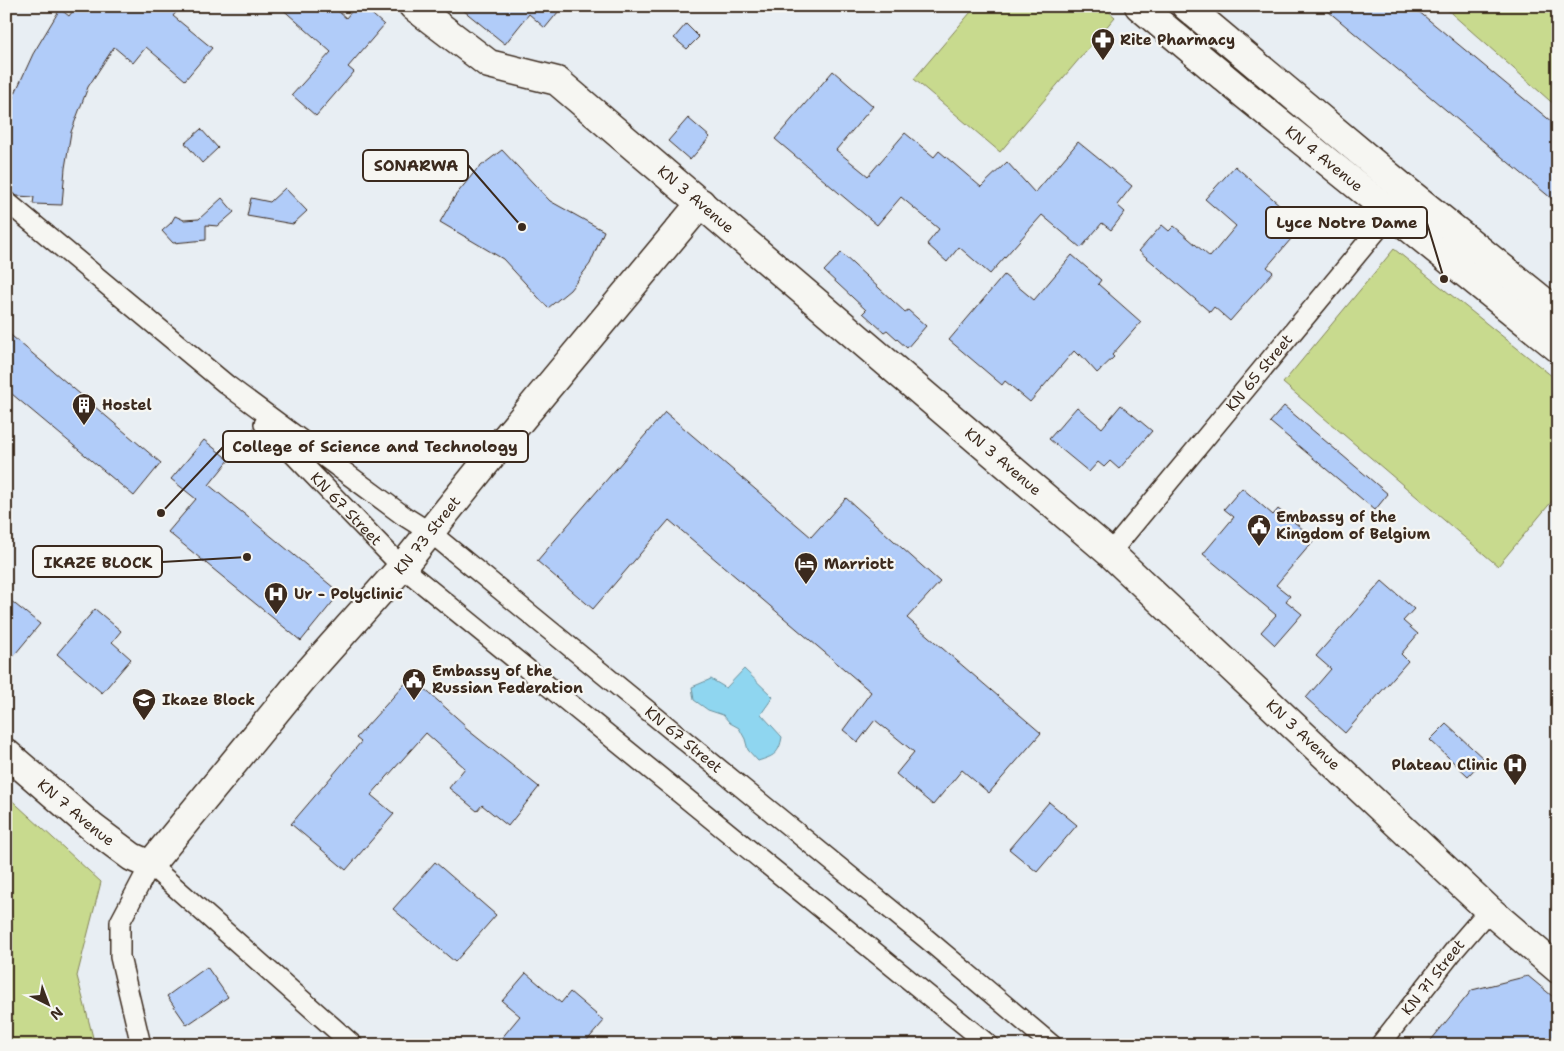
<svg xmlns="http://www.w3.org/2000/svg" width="1564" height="1051" viewBox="0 0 1564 1051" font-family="'Shantell Sans',sans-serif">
<rect width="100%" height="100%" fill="#e8eef3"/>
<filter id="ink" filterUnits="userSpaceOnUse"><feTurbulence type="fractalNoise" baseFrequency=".02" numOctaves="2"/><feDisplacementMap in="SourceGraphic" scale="10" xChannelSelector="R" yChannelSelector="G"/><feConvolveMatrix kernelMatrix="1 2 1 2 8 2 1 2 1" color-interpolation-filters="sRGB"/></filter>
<g filter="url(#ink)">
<path fill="#c8da8e" stroke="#828256" d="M976,6H1102L1115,17L1000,152L914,79Z
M1443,6H1558V108Z
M1394,249L1558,381V494L1498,566L1283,383Z
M6,795L101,882L77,976L95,1045H6Z"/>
<path fill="#8fd6f0" stroke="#6d919c" d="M744,669L773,697L761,714L782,737C779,754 774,756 758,761L748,750L745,739L739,728L730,723L723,715L708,710L694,700L692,687L711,679L726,688Z"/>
<path fill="#b1ccf9" stroke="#3b2a1e" d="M77,6H181L173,16L212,48L185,80L146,47L133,63L114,47L88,87L71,132L65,168L62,205L33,204L34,197L17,196L9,190L10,173H6V130L11,102L33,54L60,9L69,16Z
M279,6H332L346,18L356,6H363L384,25L348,67L354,72L316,116L292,95L331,52Z
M458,6H563L545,28L529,14L505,44Z
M1322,6H1412L1558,127V204Z
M686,24L699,37L687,49L674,38Z
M833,71L873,106L836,150L868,176L905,133L934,157L939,151L981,187L1007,162L1035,193L1078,142L1132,186L1117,205L1125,212L1111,230L1102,223L1081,248L1042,215L990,274L959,247L947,262L927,244L939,229L901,197L877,225L775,139Z
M688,118L710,137L690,160L668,141Z
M201,129L218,148L202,163L185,143Z
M502,150L550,201L604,231L590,264L570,290L548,308L503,259L440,222L455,196L477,169Z
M1235,166L1303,225L1267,267L1273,272L1230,321L1214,307L1210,312L1139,251L1162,225L1169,231L1174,226L1210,257L1236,226L1205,199Z
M285,188L307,211L293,224L247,216L251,198L270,202Z
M222,198L234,212L218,226L206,225V240L173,243L162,231L171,223L175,216L184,220L199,219Z
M841,253L905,312L908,310L926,326L907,348L887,330L884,332L863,313L866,310L824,271Z
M1072,255L1101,280L1098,284L1141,322L1112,355L1114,357L1097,373L1080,354L1079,356L1074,351L1030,402L1005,381L1002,385L949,340L1004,275L1034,300Z
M6,331L161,463L134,496L6,389Z
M1121,405L1152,431L1119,469L1110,461L1104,467L1098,462L1089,472L1049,439L1077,407L1102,428Z
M1284,406L1388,494L1375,510L1270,422Z
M665,412L811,537L846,498L940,582L907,618L1041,733L989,793L962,770L933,805L896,774L914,752L875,720L858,742L843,730L871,692L669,520L593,609L537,561Z
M204,440L229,460L209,485L340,593L301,641L168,532L196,499L171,479Z
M1242,488L1273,515L1278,509L1315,539L1276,585L1290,596L1286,601L1302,614L1275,645L1261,632L1276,615L1203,554L1234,517L1224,509Z
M1382,581L1414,609L1403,621L1418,634L1401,654L1408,661L1345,733L1306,698L1331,669L1316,656Z
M6,597L40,624L6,665Z
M95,609L121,631L112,642L131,659L102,693L57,654Z
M411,677L465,725L464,727L539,787L508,826L482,805L477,811L449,788L465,768L426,733L371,795L394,814L346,870L291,824L361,742L356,738Z
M1446,724L1484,759L1468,776L1430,740Z
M1049,802L1077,825L1037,872L1009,849Z
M435,862L496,915L455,962L393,909Z
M207,967L228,997L187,1025L167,996Z
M526,973L561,1003L570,992L604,1021L583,1045H496L520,1016L502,1001Z
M1528,976L1558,1001V1045H1427L1472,990Z"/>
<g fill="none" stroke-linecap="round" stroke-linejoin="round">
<g stroke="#3b2a1e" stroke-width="22">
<g id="street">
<path id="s1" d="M6,201L227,385L404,516L431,533L928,940L1052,1045"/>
<path id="s2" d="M264,424L402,567L989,1045"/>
<path id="s3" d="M1110,553L1398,205"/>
<path d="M141,1045L120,957V922L150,865L353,1045"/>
<path id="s4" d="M1380,1045L1456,948L1489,910"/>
</g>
</g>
<g stroke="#3b2a1e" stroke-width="31">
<g id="secondary">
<path id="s5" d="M413,6L489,64L557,81L1110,553L1489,910L1558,969"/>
<path id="s6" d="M1139,6L1244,94L1558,348"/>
<path d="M1186,6L1408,192L1558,313"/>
<path id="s7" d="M6,753L93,828L132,857L150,865L304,677L402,567L504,440L701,203"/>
</g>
</g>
<use href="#street" stroke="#f6f6f2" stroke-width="19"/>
<use href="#secondary" stroke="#f6f6f2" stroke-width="28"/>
</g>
</g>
<defs>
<g id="pharmacy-pin" transform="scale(1.25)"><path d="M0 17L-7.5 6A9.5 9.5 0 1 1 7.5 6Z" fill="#3b2a1e" stroke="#f6f6f2"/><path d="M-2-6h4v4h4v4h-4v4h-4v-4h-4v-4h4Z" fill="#fff"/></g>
<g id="building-pin" transform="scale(1.25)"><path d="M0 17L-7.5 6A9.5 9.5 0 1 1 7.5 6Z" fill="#3b2a1e" stroke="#f6f6f2"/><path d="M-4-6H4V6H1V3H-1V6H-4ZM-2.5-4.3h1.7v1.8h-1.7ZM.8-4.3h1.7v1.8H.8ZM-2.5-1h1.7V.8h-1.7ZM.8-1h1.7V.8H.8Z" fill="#fff"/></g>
<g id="civic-pin" transform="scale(1.25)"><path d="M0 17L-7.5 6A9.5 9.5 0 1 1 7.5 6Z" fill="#3b2a1e" stroke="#f6f6f2"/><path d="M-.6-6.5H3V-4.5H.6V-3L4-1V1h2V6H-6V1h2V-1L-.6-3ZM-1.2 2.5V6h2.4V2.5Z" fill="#fff"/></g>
<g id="hotel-pin" transform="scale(1.25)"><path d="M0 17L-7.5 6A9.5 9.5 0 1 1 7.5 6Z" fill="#3b2a1e" stroke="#f6f6f2"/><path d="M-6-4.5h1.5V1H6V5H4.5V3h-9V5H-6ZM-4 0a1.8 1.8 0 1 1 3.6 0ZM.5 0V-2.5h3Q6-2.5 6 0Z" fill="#fff"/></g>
<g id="hospital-pin" transform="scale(1.25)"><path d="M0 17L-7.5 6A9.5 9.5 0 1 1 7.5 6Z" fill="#3b2a1e" stroke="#f6f6f2"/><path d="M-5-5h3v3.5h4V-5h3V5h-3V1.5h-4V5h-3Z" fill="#fff"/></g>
<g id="school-pin" transform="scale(1.25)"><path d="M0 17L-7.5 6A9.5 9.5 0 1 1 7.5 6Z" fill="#3b2a1e" stroke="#f6f6f2"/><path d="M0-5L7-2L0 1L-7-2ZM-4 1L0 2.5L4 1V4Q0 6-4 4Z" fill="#fff"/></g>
</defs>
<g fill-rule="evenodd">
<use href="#pharmacy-pin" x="1103" y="40"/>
<use href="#building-pin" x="84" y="405"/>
<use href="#civic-pin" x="1259" y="526"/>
<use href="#hotel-pin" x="806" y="564"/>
<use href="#hospital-pin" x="276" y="594"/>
<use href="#civic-pin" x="414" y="680"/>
<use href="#school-pin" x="144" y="700"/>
<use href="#hospital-pin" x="1515" y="765"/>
</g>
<g text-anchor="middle" stroke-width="4.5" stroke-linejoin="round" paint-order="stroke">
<g font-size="15" font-weight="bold" fill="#3b2a1e" stroke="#f6f6f2" text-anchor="start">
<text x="1120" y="45">Rite Pharmacy</text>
<text x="102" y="410">Hostel</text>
<text x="1276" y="522">Embassy of the<tspan x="1276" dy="17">Kingdom of Belgium</tspan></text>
<text x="824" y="569">Marriott</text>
<text x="294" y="599">Ur - Polyclinic</text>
<text x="432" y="676">Embassy of the<tspan x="432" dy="17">Russian Federation</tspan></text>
<text x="162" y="705">Ikaze Block</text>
<text x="1498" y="770" text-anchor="end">Plateau Clinic</text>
</g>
<g font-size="15" fill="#3b2a1e" stroke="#f6f6f2">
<text dy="5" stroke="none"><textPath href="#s6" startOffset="240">KN 4 Avenue</textPath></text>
<text dy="5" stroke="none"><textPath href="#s5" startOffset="348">KN 3 Avenue</textPath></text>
<text dy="5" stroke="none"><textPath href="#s3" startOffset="234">KN 65 Street</textPath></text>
<text dy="5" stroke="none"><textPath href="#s5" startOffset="752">KN 3 Avenue</textPath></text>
<text dy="5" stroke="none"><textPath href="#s2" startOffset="118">KN 67 Street</textPath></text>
<text dy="5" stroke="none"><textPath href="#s7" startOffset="614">KN 73 Street</textPath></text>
<text dy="5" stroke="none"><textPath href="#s5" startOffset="1158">KN 3 Avenue</textPath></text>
<text dy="5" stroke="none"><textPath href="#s1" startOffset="866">KN 67 Street</textPath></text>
<text dy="5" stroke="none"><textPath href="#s7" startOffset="92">KN 7 Avenue</textPath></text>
<text dy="5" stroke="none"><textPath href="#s4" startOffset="86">KN 71 Street</textPath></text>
</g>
</g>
<path fill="none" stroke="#3b2a1e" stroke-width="2" d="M522 227L468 165M1444 279L1427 223M161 513L223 447M247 557L162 562"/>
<g fill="#3b2a1e" stroke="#f6f6f2" stroke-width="2">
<circle cx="522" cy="227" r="5"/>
<circle cx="1444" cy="279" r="5"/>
<circle cx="161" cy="513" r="5"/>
<circle cx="247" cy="557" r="5"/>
</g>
<g fill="#f6f6f2" stroke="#3b2a1e" stroke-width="2">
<rect x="363" y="150" width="105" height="31" rx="5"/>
<rect x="1266" y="207" width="161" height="31" rx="5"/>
<rect x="223" y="431" width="305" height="31" rx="5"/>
<rect x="33" y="546" width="129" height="31" rx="5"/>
</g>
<g font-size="16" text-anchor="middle" font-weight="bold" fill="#3b2a1e">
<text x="416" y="171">SONARWA</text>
<text x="1347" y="228">Lyce Notre Dame</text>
<text x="375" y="452">College of Science and Technology</text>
<text x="98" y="568">IKAZE BLOCK</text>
</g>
<rect width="1564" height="1051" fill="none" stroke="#f6f6f2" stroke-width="25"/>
<rect x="12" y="12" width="1539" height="1026" fill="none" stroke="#3b2a1e" stroke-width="2" filter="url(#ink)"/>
<g transform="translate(48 1004) rotate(138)" stroke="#f6f6f2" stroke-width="4" paint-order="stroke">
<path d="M0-4L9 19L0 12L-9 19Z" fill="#3b2a1e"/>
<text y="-8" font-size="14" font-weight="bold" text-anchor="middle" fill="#3b2a1e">N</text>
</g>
</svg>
